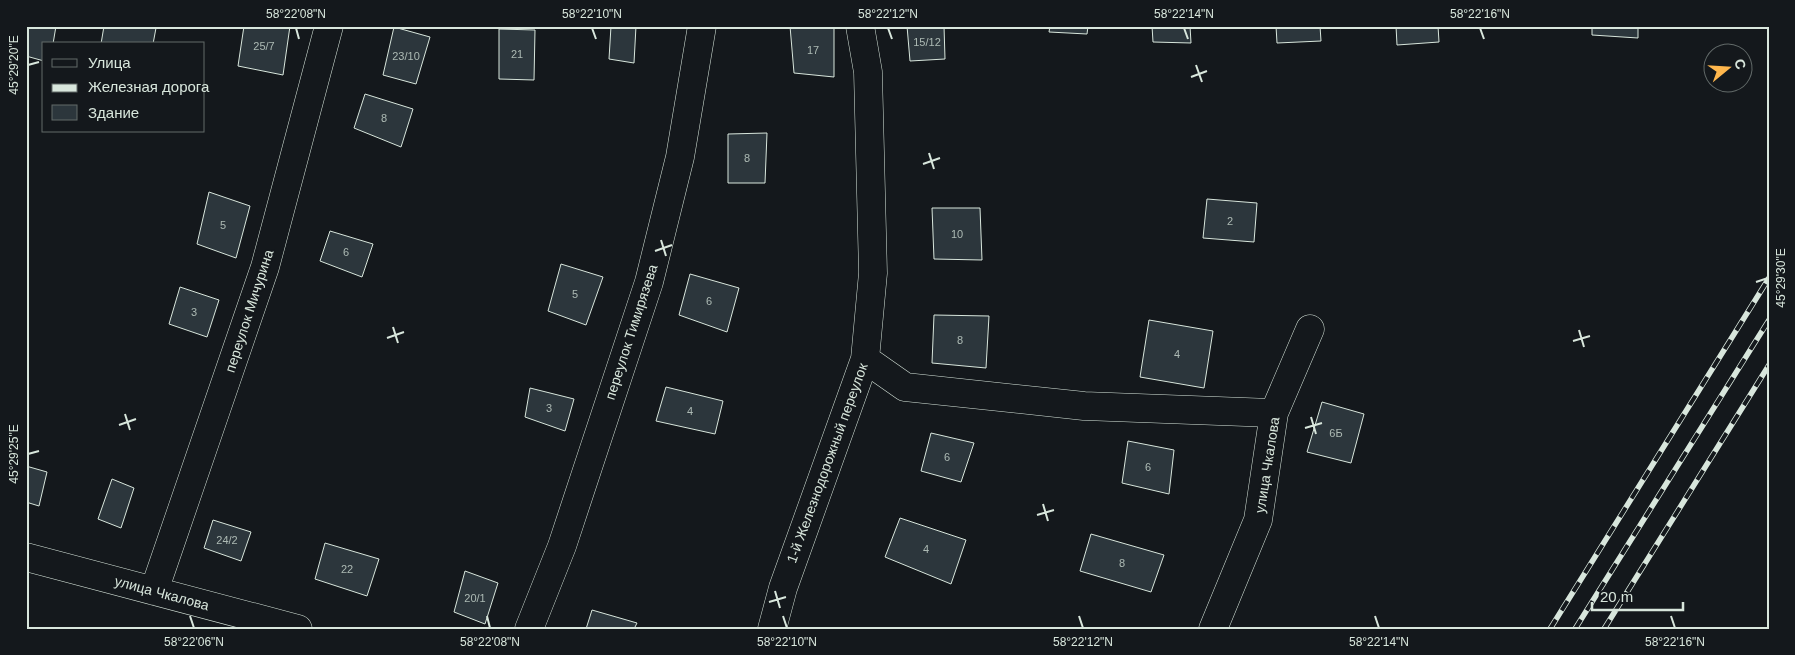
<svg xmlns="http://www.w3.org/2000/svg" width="1795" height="655" viewBox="0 0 1795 655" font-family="Arial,sans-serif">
<rect width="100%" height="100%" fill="#14181c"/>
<path fill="#2c363c" stroke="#d8e6dc" d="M26,26H56L53,44H44V61L26,56Z
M104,26L156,28L153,44H101Z
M244,26H290L283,75L238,66Z
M611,26H636L634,63L609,59Z
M790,26H834V77L794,73Z
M907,26H944L945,59L910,61Z
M1050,26H1088L1087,34L1049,32Z
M1152,26H1190L1191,43L1153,42Z
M1276,26H1320L1321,41L1277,43Z
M1396,26H1438L1439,42L1397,45Z
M1592,26H1638V38L1592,35Z
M394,27L430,37L416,84L383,75Z
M499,29L535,30L534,80L499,79Z
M365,94L413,109L401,147L354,128Z
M767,133L765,183H728V134Z
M209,192L250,206L236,258L197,244Z
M1207,199L1257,203L1254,242L1203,238Z
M932,208H980L982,260L934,259Z
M330,231L373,244L362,277L320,261Z
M561,264L603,277L586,325L548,311Z
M690,274L739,288L727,332L679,315Z
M180,287L219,300L207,337L169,324Z
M934,315L989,316L986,368L932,363Z
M1149,320L1213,331L1204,388L1140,377Z
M666,387L723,401L715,434L656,421Z
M530,388L574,399L565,431L525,417Z
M1322,402L1364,414L1351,463L1307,452Z
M931,433L974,443L961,482L921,471Z
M1128,441L1174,450L1169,494L1122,483Z
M26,466L47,472L39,506L26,502Z
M112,479L134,488L121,528L98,519Z
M900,518L966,540L951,584L885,557Z
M213,520L251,532L241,561L204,548Z
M1091,534L1164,555L1151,592L1080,571Z
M325,543L379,559L367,596L315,579Z
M465,571L498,583L485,624L454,612Z
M592,610L637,623L634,629H586Z"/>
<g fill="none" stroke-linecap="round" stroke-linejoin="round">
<g stroke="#d8e6dc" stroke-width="29">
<path id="minor" d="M865,359L905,387L1084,406L1274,413
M26,557L298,629
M154,591L265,267L329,26
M529,629L562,546L649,282L680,157L702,26
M772,629L783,588L865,359L873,273L868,72L860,26
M1213,629L1258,520L1274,413L1310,329"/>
</g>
<use href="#minor" stroke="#14181c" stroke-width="28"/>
<g stroke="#d8e6dc" stroke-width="5.5">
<path id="rail" d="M1550,629L1769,278
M1575,629L1769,320
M1604,629L1769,365"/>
</g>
<use href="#rail" stroke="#14181c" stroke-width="4" stroke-dasharray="11" stroke-linecap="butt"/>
</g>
<path fill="none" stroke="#d8e6dc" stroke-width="2" d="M296,28L299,39M592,28L596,39M888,28L892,39M1184,28L1188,39M1480,28L1484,39M28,65L39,62M1196,65L1202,82M1191,77L1207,71M929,153L934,169M923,164L940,158M661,240L666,256M655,251L672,245M1756,282L1768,278M393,327L398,343M1579,330L1584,347M387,338L404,332M1573,341L1590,336M125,414L130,430M1311,417L1316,434M119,425L136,419M1305,428L1322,423M28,454L39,451M1043,504L1048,521M1037,515L1054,510M775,591L780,608M769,602L786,597M190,616L194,628M487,616L490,628M783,616L787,628M1079,616L1083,628M1375,616L1379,628M1671,616L1675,628"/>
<g text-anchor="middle" stroke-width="4" stroke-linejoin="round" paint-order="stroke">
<g font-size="11" fill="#adbab4">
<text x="927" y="46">15/12</text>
<text x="264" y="50">25/7</text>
<text x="813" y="54">17</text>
<text x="517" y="58">21</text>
<text x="406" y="60">23/10</text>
<text x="384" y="122">8</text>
<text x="747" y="162">8</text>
<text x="1230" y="225">2</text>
<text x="223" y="229">5</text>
<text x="957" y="238">10</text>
<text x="346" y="256">6</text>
<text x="575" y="298">5</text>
<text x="709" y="305">6</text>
<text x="194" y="316">3</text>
<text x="960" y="344">8</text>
<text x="1177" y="358">4</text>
<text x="549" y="412">3</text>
<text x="690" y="415">4</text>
<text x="1336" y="437">6Б</text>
<text x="947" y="461">6</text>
<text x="1148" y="471">6</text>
<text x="227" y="544">24/2</text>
<text x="926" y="553">4</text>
<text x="1122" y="567">8</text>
<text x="347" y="573">22</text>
<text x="475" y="602">20/1</text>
</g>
<g font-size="14" fill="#d8e6dc" stroke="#14181c">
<text transform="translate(249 311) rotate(-72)" y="5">переулок Мичурина</text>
<text transform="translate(631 332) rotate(-72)" y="5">переулок Тимирязева</text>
<text transform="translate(827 463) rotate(-70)" y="5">1-й Железнодорожный переулок</text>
<text transform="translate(1267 465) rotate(-81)" y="5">улица Чкалова</text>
<text transform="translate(162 593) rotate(15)" y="5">улица Чкалова</text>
</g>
</g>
<rect width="1795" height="655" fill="none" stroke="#14181c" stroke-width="55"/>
<rect x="42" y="42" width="162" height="90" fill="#14181c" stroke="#626a69"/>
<rect x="52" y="59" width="25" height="8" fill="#14181c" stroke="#626a69"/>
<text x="88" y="68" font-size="15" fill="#d8e6dc">Улица</text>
<rect x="52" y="84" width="25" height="8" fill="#d8e6dc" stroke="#626a69"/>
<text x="88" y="92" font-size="15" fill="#d8e6dc">Железная дорога</text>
<rect x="52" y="105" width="25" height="15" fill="#2c363c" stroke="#626a69"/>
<text x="88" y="118" font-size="15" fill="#d8e6dc">Здание</text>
<g transform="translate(1728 68) rotate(72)"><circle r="24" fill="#14181c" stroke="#626a69"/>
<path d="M0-4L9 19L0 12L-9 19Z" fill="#ffb74d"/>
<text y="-8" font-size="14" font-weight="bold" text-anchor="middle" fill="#d8e6dc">С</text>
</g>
<path d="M1592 602v8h91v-8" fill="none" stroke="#d8e6dc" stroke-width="2.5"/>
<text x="1600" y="602" font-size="15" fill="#d8e6dc" stroke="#14181c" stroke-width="4" paint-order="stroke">20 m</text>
<rect x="28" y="28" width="1740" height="600" fill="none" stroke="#d8e6dc" stroke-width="2"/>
<g font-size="12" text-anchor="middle" fill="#d8e6dc">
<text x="296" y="18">58°22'08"N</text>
<text x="592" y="18">58°22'10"N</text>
<text x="888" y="18">58°22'12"N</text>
<text x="1184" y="18">58°22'14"N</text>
<text x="1480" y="18">58°22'16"N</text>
<text transform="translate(14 65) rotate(-90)" y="4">45°29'20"E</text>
<text transform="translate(1781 278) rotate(-90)" y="4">45°29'30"E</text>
<text transform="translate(14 454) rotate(-90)" y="4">45°29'25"E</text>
<text x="194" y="646">58°22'06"N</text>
<text x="490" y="646">58°22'08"N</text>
<text x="787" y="646">58°22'10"N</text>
<text x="1083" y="646">58°22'12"N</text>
<text x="1379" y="646">58°22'14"N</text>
<text x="1675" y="646">58°22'16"N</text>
</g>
</svg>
